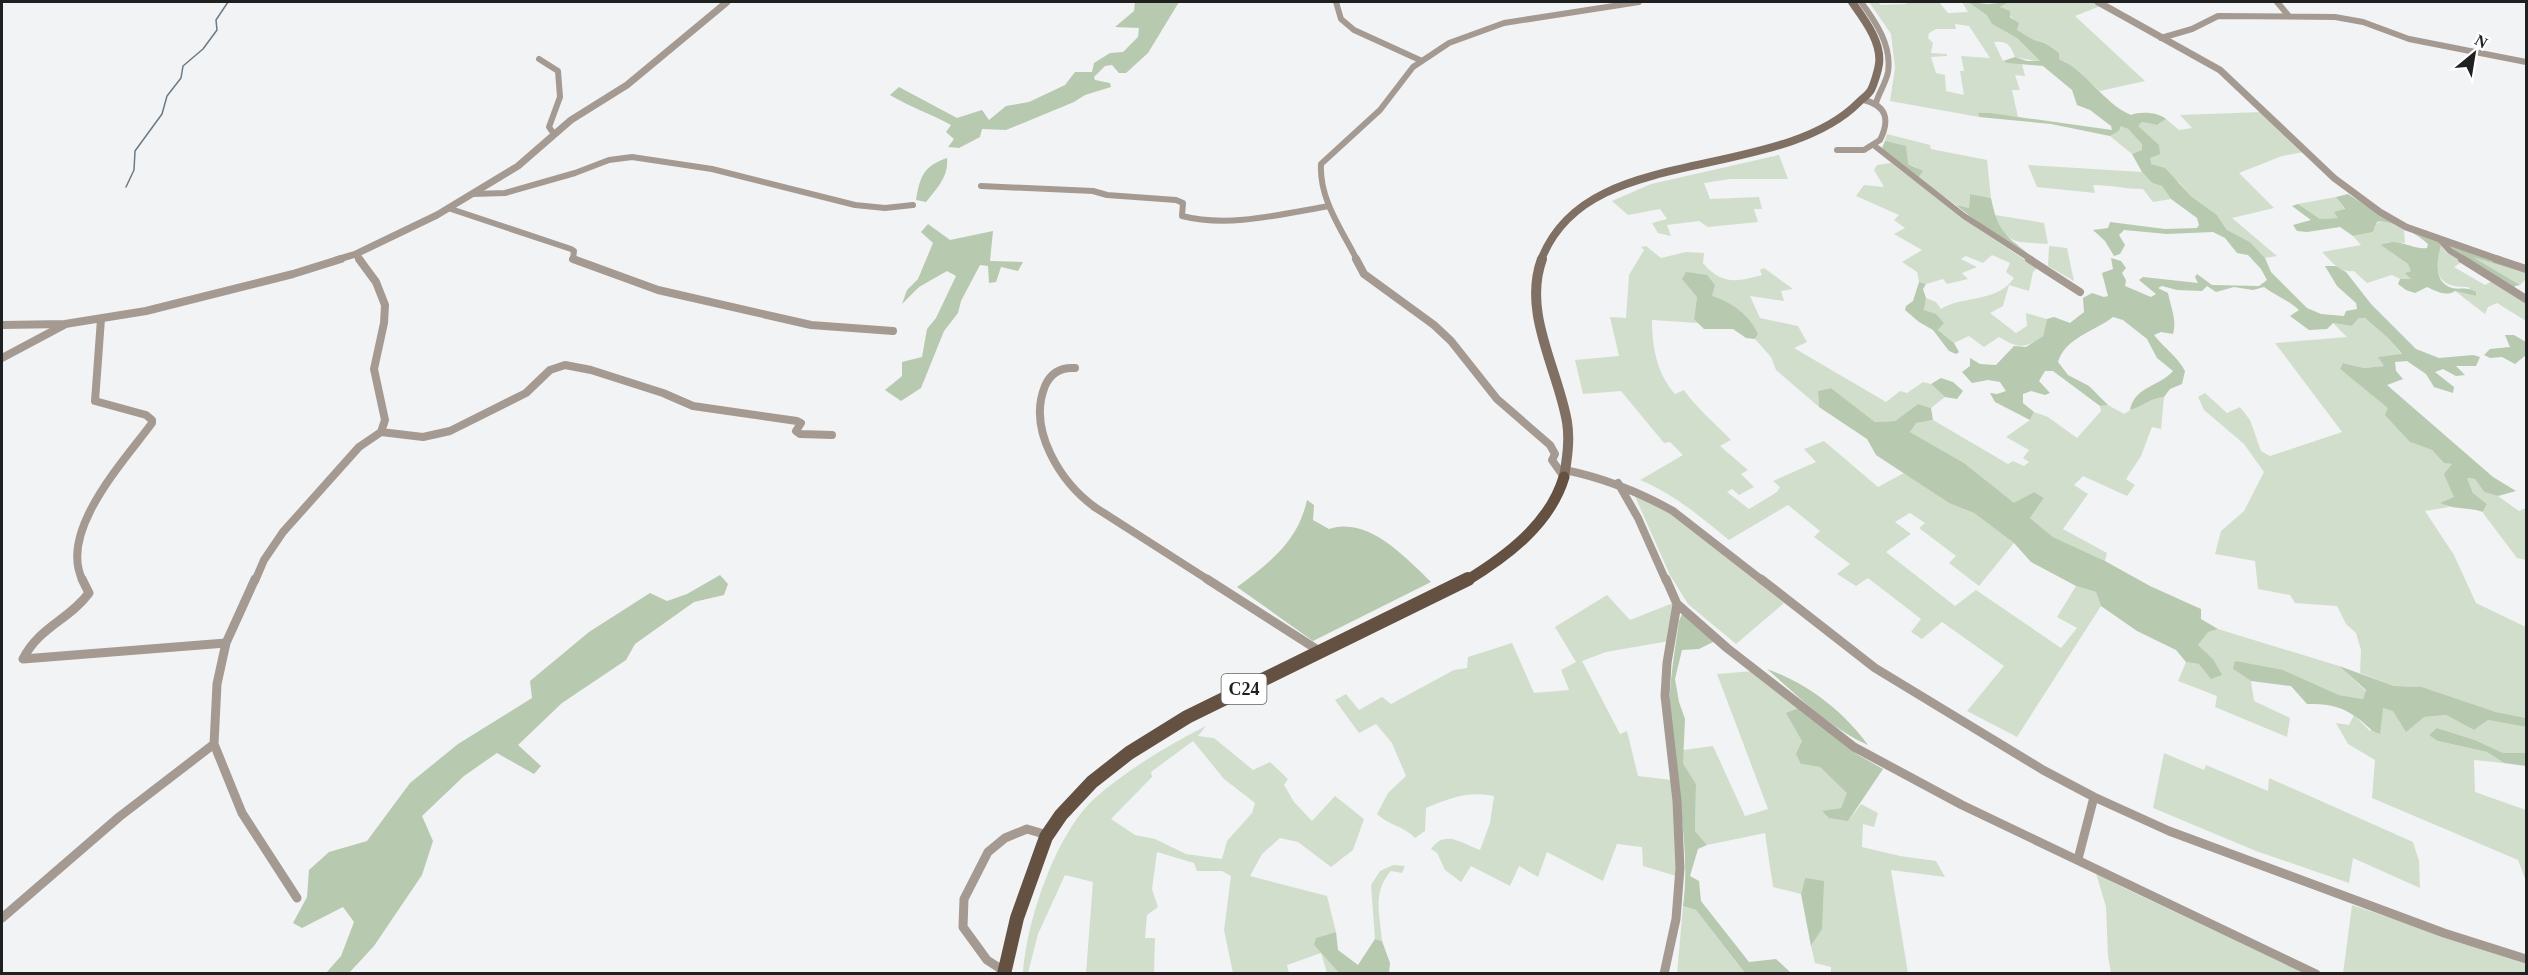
<svg xmlns="http://www.w3.org/2000/svg" width="2528" height="975" viewBox="0 0 2528 975" font-family="'Times New Roman',serif">
<rect width="100%" height="100%" fill="#f2f3f5"/>
<path fill="#d2decc" fill-rule="evenodd" d="M1869,2H1878L1881,5L1906,4L1905,2H1939L1948,13L1968,12L1962,2H1968L1988,15L1992,24L2017,38L2041,62L2015,57C2010,45 2008,41 1994,42L2003,61L2022,64L2025,76L2015,75L2020,90H2012L2018,117L1978,114L1979,117L1890,101L1895,68L1891,34ZM1955,24L1969,26L1990,58L1961,56L1964,71H1960L1964,95L1946,91L1945,75L1936,73L1931,57L1947,56V54L1931,53L1933,43L1928,38L1929,33L1936,29H1956Z
M2009,2H2097L2103,5L2075,16L2145,81L2100,91L2066,62L2059,59L2046,43L2034,40L2017,30L2014,19L2000,7Z
M2262,112L2304,152L2282,156L2239,173L2274,208L2232,218L2277,256L2265,258L2250,242L2227,230L2217,215L2192,197L2179,182L2150,165L2137,126L2142,122L2157,125L2166,119L2179,130L2192,128L2180,115Z
M2121,126L2128,129L2142,144V150L2132,154L2110,136L2119,131Z
M1887,134L1930,145L1931,149L1987,160L1991,198L1970,194L1969,208L1956,205L1918,178L1916,167L1908,164L1885,141Z
M1779,155L1788,179H1730L1704,183L1710,199L1759,197L1762,209H1754L1758,222L1708,227L1699,221L1667,225L1671,236L1658,233L1652,223L1667,219L1660,209L1628,215L1612,201L1651,184Z
M1891,163L1977,228L2037,268L2033,272L2029,291L2009,285L2003,306L1990,313L2016,333L2027,326L2026,313L2047,319L2043,336C2023,349 2020,349 1999,337L1984,347L1969,336L1954,343L1938,330L1944,323L1924,310L1926,298L1936,302L1941,309C1963,295 1997,303 2014,278L2006,272L2010,263L1992,255L1983,263L1966,256L1961,259L1977,267L1962,273L1968,279L1947,284L1943,279L1926,284L1919,282L1917,272L1902,262L1922,250L1894,234L1905,228L1894,220L1899,215L1856,196L1864,185L1884,187L1874,170L1877,165Z
M2028,165L2142,172L2152,183L2162,186L2171,199L2153,202L2143,189C2125,189 2111,185 2093,185L2095,193L2037,187Z
M2336,197L2345,210L2335,213L2339,218L2320,219L2298,204Z
M1995,215L2044,223L2048,244C2017,241 2008,247 1995,215Z
M2385,221L2398,224L2404,230L2405,243L2387,242L2382,245L2408,264L2412,271L2406,273L2411,279H2400L2392,275L2367,283L2354,271C2339,273 2331,261 2322,252L2361,245L2353,236L2373,232L2377,223Z
M1646,246L1661,258L1686,252L1704,253L1703,263C1721,285 1737,282 1762,275L1760,270L1764,268L1793,289L1781,291L1784,301L1750,296L1760,318L1798,326L1807,342L1794,348L1886,402L1900,391L1907,393L1923,382L1931,384L1945,397L1931,408L1918,404L1895,421L1875,422L1831,388L1818,391L1819,407L1776,370L1771,357L1755,339L1758,334L1697,297L1694,318L1698,323L1652,320C1652,347 1657,374 1675,394L1684,390C1698,410 1714,422 1731,440L1720,446L1748,470L1741,474L1754,487L1739,495L1732,489L1727,492L1749,509L1777,492L1780,487L1773,481L1816,462L1804,449L1824,441L1878,487L1904,473L1949,503L1974,513L2014,543L1979,586L1949,563L1956,556L1919,528L1925,523L1910,513L1895,522L1911,534L1886,552L1955,606L1976,590L2061,648L2077,628L2057,617L2076,586L2096,592L2101,606L2017,737L1967,711L2004,666L1942,622L1922,639L1911,632L1921,619L1868,578L1856,586L1837,574L1850,564L1814,537L1820,531L1788,505L1729,540C1701,517 1674,494 1640,480L1683,455L1670,442L1664,443L1621,391L1583,394L1575,360L1619,356L1610,317L1626,318L1629,275L1644,250L1641,247Z
M2049,246L2067,248L2074,281L2048,266Z
M2441,246L2447,253L2463,261L2454,267L2485,285L2492,281L2526,300V321L2497,303L2488,307L2485,314L2455,291L2476,296L2468,287C2438,288 2433,273 2441,246Z
M2471,256L2526,273V279L2520,285Z
M2359,318H2365L2388,338L2402,355L2379,357L2385,366L2364,368L2343,363L2340,369L2389,408L2410,442L2432,450L2444,463L2453,464L2455,497L2441,503L2449,507L2425,511L2454,555L2476,603L2526,627V718L2496,712L2422,687L2394,686L2360,673L2361,650L2356,633L2346,624L2337,606L2295,603L2290,595L2258,589L2255,561L2215,554L2221,531L2244,511L2264,472L2244,444L2204,410L2198,397L2205,393L2227,413L2240,407L2250,420L2261,451L2270,456L2342,432L2275,343L2347,337L2333,323L2352,326Z
M2164,397L2161,429L2152,427L2141,456L2126,479L2135,485L2127,496L2083,476L2074,485L2088,494L2063,529L2107,553L2105,561L2053,537L2030,518L2044,498L2034,492L2014,504L1964,463L1910,432L1915,423L1933,420L2008,464L2013,461L2024,466L2029,462L2023,458L2029,450L2006,437L2030,420L2034,412L2048,417L2077,438L2101,411L2100,406L2108,405L2124,414C2135,407 2151,398 2164,397Z
M2467,478L2475,479L2484,492L2498,496L2519,511L2526,508V560L2517,558L2483,513L2487,504L2473,493Z
M1633,492C1689,519 1736,565 1784,603L1736,644L1688,604L1670,575Z
M1607,595L1630,620L1673,603L1669,641L1606,652L1582,661L1620,734L1627,731L1638,776L1671,780L1676,829V876L1643,866L1642,847L1617,844L1603,881L1547,852L1538,877L1519,866L1510,886L1471,866L1461,882L1445,870L1437,853L1431,849C1445,829 1461,843 1480,850L1490,823L1494,796C1467,791 1451,798 1426,808L1425,831L1415,838C1402,825 1390,826 1377,814L1388,793L1406,776L1392,743L1376,724L1359,733L1335,700L1346,694L1359,710L1382,697L1391,704L1454,670L1467,668L1468,657L1512,643L1534,693L1569,690L1561,670L1576,662L1555,627Z
M2218,629L2339,666L2366,691L2363,699L2339,695L2283,670L2233,669L2251,681L2254,701L2290,718L2287,737L2215,707L2217,696L2178,681L2186,662L2199,664L2213,659L2198,645L2208,631Z
M1753,671L1799,708L1803,741L1801,764L1820,767L1848,793L1841,808L1822,812L1848,821L1861,804L1878,813L1874,827L1863,824L1862,847L1900,856L1936,861L1945,877L1891,870L1908,973H1831V967L1815,963L1811,946L1822,929L1805,878L1801,894L1773,887L1765,833L1707,845L1695,831L1696,784L1683,763V750L1713,746L1745,816L1768,809L1717,674Z
M2382,708L2424,717L2446,715L2474,730L2488,720L2526,727V753H2503L2475,740L2437,728L2438,741L2487,752L2504,763L2474,760L2475,792L2526,810V881L2518,860L2372,798L2375,760L2348,744L2336,723L2349,725L2354,715L2370,731Z
M1206,726L1198,736L1214,738L1253,770L1270,762L1288,779L1284,785L1294,802L1312,821L1335,796L1364,819L1353,850L1331,867L1298,842L1280,838L1262,854L1250,876L1327,896L1336,932L1317,938L1314,945L1339,973H1327L1321,953L1287,965L1289,973H1233L1224,930L1231,876L1222,871H1197L1194,863L1157,852L1152,889L1158,907L1147,915L1145,938H1155L1154,973H1086L1093,882L1065,875L1038,934L1028,973L1023,974C1026,922 1056,833 1095,798C1128,769 1167,746 1206,726ZM1193,741L1224,779L1255,803L1252,813L1227,841L1222,859L1186,854L1155,839L1135,835L1111,819L1152,777L1151,772Z
M2164,753L2204,770L2206,765L2268,791L2269,778L2413,842L2419,861L2420,888L2353,858L2349,883L2256,851L2153,808Z
M1393,865L1405,866L1402,873L1391,871C1372,892 1380,915 1382,941L1375,939L1371,885L1380,871Z
M2096,873L2124,888L2305,973H2111L2108,956L2106,907Z
M2352,905L2526,964V973L2343,974Z
M1683,906L1696,910L1745,973L1677,974Z"/>
<path fill="#b7c9ae" d="M1135,2H1179L1148,53L1126,73H1119L1112,65L1105,66L1094,77L1095,80L1110,83L1111,87L1085,95L1074,102L1006,130L982,129L980,137L959,148L948,147L954,139L946,132L951,125C931,114 910,107 890,95L899,87L957,118L982,110L989,120L1006,106L1029,102L1065,85L1075,72H1092L1094,63L1110,53L1123,52L1138,37L1139,28L1115,27L1134,11Z
M1968,2L1988,4L2009,2L2000,7L2010,11V17L2019,23L2017,30L2034,40L2045,43L2059,53V59C2087,71 2103,103 2131,115C2140,111 2158,112 2166,119L2157,125L2142,122L2138,126L2159,145L2160,154L2150,158L2151,164L2165,168L2192,197L2217,215L2227,230L2250,242L2265,258L2271,272L2307,308L2321,314L2344,316L2346,311L2357,309L2356,303L2337,286L2325,266H2336L2346,272L2371,304L2416,349L2439,358L2473,355L2480,357L2476,366H2456L2465,375L2456,376L2443,369L2435,372L2454,387L2453,393L2434,387L2426,374L2407,361L2395,362L2396,371L2403,379L2387,385L2493,477L2516,491L2498,496L2484,492L2475,479L2467,478L2473,493L2487,504L2483,512C2469,507 2454,510 2440,503L2454,497L2444,474L2452,464L2444,463L2432,450L2410,442L2385,415L2388,408L2340,369L2343,363L2364,368L2384,366L2378,357L2402,354L2388,338L2365,318H2359L2352,326L2333,323L2327,329L2309,330L2290,316L2299,310C2288,300 2276,296 2264,287L2253,290L2234,287L2216,292L2207,286L2202,291L2177,290L2162,286L2158,288L2168,293C2171,308 2177,320 2173,334L2161,332L2154,335C2165,349 2177,356 2185,371L2182,384L2170,389L2164,397C2150,398 2143,406 2130,410C2135,386 2159,387 2173,371L2157,358L2147,339L2123,320L2113,317C2094,332 2066,337 2058,362L2068,375L2089,386L2108,405L2100,406L2053,371H2045L2039,381L2050,393L2045,395L2031,391L2023,394V403L2034,412L2030,420L1995,402L1990,393L1997,394L2006,391L2000,382L1988,380L1972,383L1962,372L1970,366V358L1980,364L1996,365L2014,346L2026,347L2043,336L2047,319L2054,317L2070,323L2084,312L2083,298L2092,293L2104,297L2108,296L2102,273L2113,269L2111,258L2121,261L2126,268L2122,273L2126,280L2125,286L2151,297L2156,294L2139,280L2143,277L2198,283L2195,277L2197,274L2212,285L2259,286L2267,280L2261,269L2248,255L2237,253L2225,238L2213,232L2167,234L2124,230L2119,235L2125,245L2120,254L2114,256L2105,241L2093,230L2108,228L2110,222L2165,229L2197,228L2199,225L2197,218L2171,199L2162,186L2152,183L2142,172L2132,154L2142,150V144L2128,129L2121,126L2119,131L2110,136L2051,124L1979,117L1978,113H1990L2112,130L2111,126L2090,110L2077,105L2072,90L2043,66L2008,63L2003,61L2015,57L2027,61H2040L2017,38L1992,24L1987,15Z
M1885,141L1906,146L1908,164L1923,171L1918,178L1888,156L1882,148Z
M947,158C949,176 937,188 926,202L916,200C920,177 923,166 947,158Z
M1970,194L1991,198C1998,234 2008,237 2035,259L1980,224L1956,205L1969,208Z
M2348,194L2373,210L2437,241L2441,246C2437,259 2433,283 2452,288C2461,290 2467,286 2476,292V296L2455,291C2446,297 2436,291 2427,287L2415,293L2406,290L2398,284L2400,279H2411L2405,273L2411,271L2408,264L2381,245C2397,236 2411,250 2427,248L2428,244C2417,234 2392,219 2377,222L2373,232L2353,236L2340,227L2307,232L2297,231L2293,225L2311,220L2292,206L2298,204L2320,219L2338,218L2334,212L2345,209L2336,197Z
M928,224L950,240L993,231L990,261L1023,262L1018,271L1001,267L996,282L989,283L988,266L980,265L961,301L958,313L944,331L921,388L901,401L885,390L902,376V362L922,357L927,329L936,318L956,276L947,271L919,287L902,304L907,290L918,279L933,243L921,232Z
M2445,243L2526,271V273L2473,257L2520,285L2515,286L2513,290L2454,253Z
M1686,272L1707,275L1715,285L1712,296C1731,302 1750,315 1758,334L1755,339L1746,338L1733,329H1704L1694,319L1697,297L1682,279Z
M1919,282L1926,284L1923,289L1926,298L1924,310L1936,314L1944,323L1938,330L1954,343L1959,352L1956,354L1949,351L1933,330L1919,322L1905,310L1906,306L1913,301Z
M2505,335H2514L2526,342V355L2515,364L2502,357L2490,358L2484,355L2490,349L2510,347Z
M1941,378L1953,382L1963,391L1957,399L1945,397L1931,384Z
M1831,388L1875,422L1895,421L1918,404L1931,408L1933,420L1916,423L1910,432L1964,463L2014,503L2034,492L2044,498L2030,518L2053,537L2105,561L2150,586L2201,609V619L2218,629L2208,632L2198,645L2213,659L2222,675L2211,679L2199,664L2186,662L2176,650L2137,631L2101,606L2096,592L2076,586L2031,562L2014,543L1974,513L1949,503L1876,455L1867,439L1819,407L1818,391Z
M1307,500L1314,505L1313,520L1329,529C1368,516 1405,557 1431,582L1313,641L1237,587C1269,563 1298,542 1307,500Z
M720,575L728,584L724,595L694,602L635,644L626,660L562,703L518,745L541,766L534,774L497,753L464,776L422,816L433,841L422,875L374,946L349,973H326L341,956L354,922L343,907L302,928L293,923L307,897L309,870L329,852L367,841L410,783L458,744L532,698L530,681L589,632L650,593L667,601L687,594Z
M1683,612L1715,641L1699,649L1682,650L1675,679L1679,702L1685,719L1683,763L1696,784L1695,831L1707,845L1698,849L1690,876L1699,881L1701,901L1749,962L1776,959L1791,973H1745L1696,910L1683,906C1691,847 1676,790 1670,731C1667,694 1674,657 1679,621Z
M2235,661L2283,670L2339,695L2363,699L2366,690L2339,666L2394,686L2422,687L2496,712L2526,718V727L2488,720L2474,730L2446,715L2424,717L2406,732L2393,711L2383,708L2380,734C2368,730 2364,721 2353,715C2339,705 2324,704 2307,704L2291,686L2251,681L2233,669Z
M1767,669C1808,684 1842,710 1868,745C1830,728 1798,696 1767,669Z
M1799,708L1855,753L1883,769L1848,821L1829,818L1822,811L1841,808L1847,793L1820,767L1801,764L1796,754L1802,741L1786,713Z
M2437,728L2475,740L2503,753H2526V766L2504,763L2487,752L2438,741L2429,735Z
M1805,878L1824,881L1822,929L1811,946L1801,894Z
M1336,932L1338,950L1358,965L1375,939L1382,941L1390,963L1389,973H1339L1314,945L1316,938Z"/>
<g fill="none" stroke-linecap="round" stroke-linejoin="round">
<path stroke="#687b89" stroke-width="1.5" d="M126,187L134,170L135,151L162,114L167,96L181,78L183,66L203,49L217,30L216,20L228,2"/>
<path stroke="#a59a91" stroke-width="6" d="M1336,2L1341,19L1354,30L1422,61
M1861,2C1876,22 1892,46 1888,72C1886,83 1879,92 1876,103
M2277,2L2288,15
M2161,38L2192,29L2218,16L2335,17L2363,22L2409,39L2526,62
M539,59L558,71L560,97L549,127L554,134
M1876,147L1964,216L2032,260
M1837,150H1864L1880,140C1890,120 1887,106 1864,100
M981,186L1093,191L1107,195L1176,200L1183,203L1182,216C1229,228 1282,214 1329,206
M473,194L505,193L575,173L609,160L632,157L712,169L855,205L885,208L913,205
M448,208L571,249L574,251L573,259L575,260
M2440,240L2450,251L2465,260
M356,254L361,260
M1357,260C1342,230 1319,199 1321,164L1380,110L1413,67L1449,43L1504,23L1639,2"/>
<path stroke="#a59a91" stroke-width="8" d="M573,259L658,290L811,325L893,331
M1356,259L1364,274L1434,325L1451,341L1497,399L1550,445L1555,454L1552,460L1564,477
M2029,259L2080,292
M2462,259L2526,299
M2,358L64,325
M1075,368C1061,367 1051,372 1045,386C1027,430 1061,483 1096,508L1210,581
M381,432L423,437L450,431L526,393L550,370L565,365L591,370L663,393L693,406L797,421L801,423L796,431L800,434L832,435
M1565,470C1604,478 1639,492 1673,511L1763,581
M1618,483L1638,518L1666,581
M83,581C57,532 125,460 152,423V420L146,415L95,401L101,319
M255,581L264,560L283,532L359,447L381,432L385,420L374,369L384,323L385,305L376,282L359,259"/>
<path stroke="#a59a91" stroke-width="9" d="M82,579L89,593C69,620 39,627 23,659L226,643
M255,579L226,643L217,684L214,744L242,813L297,898
M1207,579L1321,652
M1666,579L1677,604L1727,648L1854,747L1962,805L2316,974
M1761,579L1875,668L2043,770L2094,797L2169,831L2444,933L2526,959
M2078,859L2094,797
M2,918L119,817L214,744
M1004,971L987,960L963,927L964,899L988,852L1005,838L1027,829L1047,835
M1664,974L1676,919L1680,868L1677,801L1665,696L1667,663L1677,604"/>
<path stroke="#a59a91" stroke-width="7" d="M2098,2L2220,70L2334,178L2380,212L2406,227L2500,260
M336,260L356,254L437,215L518,166L571,120L627,85L727,2"/>
<path stroke="#a59a91" stroke-width="8" d="M2496,259L2526,269
M2,325L65,324L146,311L293,274L341,259"/>
<path stroke="#806f63" stroke-width="8" d="M1541,260C1553,229 1576,207 1605,193C1678,157 1800,161 1858,103C1862,99 1868,95 1871,90C1874,84 1878,71 1879,64C1882,42 1864,19 1852,2"/>
<path stroke="#806f63" stroke-width="10" d="M1542,259C1522,313 1558,369 1567,422C1570,440 1567,459 1564,477"/>
<path stroke="#655142" stroke-width="11" d="M1466,581C1507,556 1550,524 1564,477"/>
<path stroke="#655142" stroke-width="14" d="M1004,974L1017,918L1046,837L1061,815L1092,782L1129,753L1187,717L1468,579"/>
</g>
<g text-anchor="middle" stroke-width="4.5" stroke-linejoin="round" paint-order="stroke">
<rect fill="#fff" stroke="#626363" stroke-width="1.5" x="1221.5" y="674" width="45" height="30" rx="4.5"/>
<g font-size="18" font-weight="bold" fill="#1f2020">
<text x="1244" y="695">C24</text>
</g>
</g>
<rect width="2528" height="975" fill="none" stroke="#1f2020" stroke-width="6"/>
<g transform="translate(2474 54) rotate(30)" stroke="#ffffff" stroke-width="4.5" paint-order="stroke">
<path d="M0-4.5L10 22L0 15L-10 22Z" fill="#1f2020"/>
<text y="-9" font-size="16" font-weight="bold" text-anchor="middle" fill="#1f2020">N</text>
</g>
</svg>
